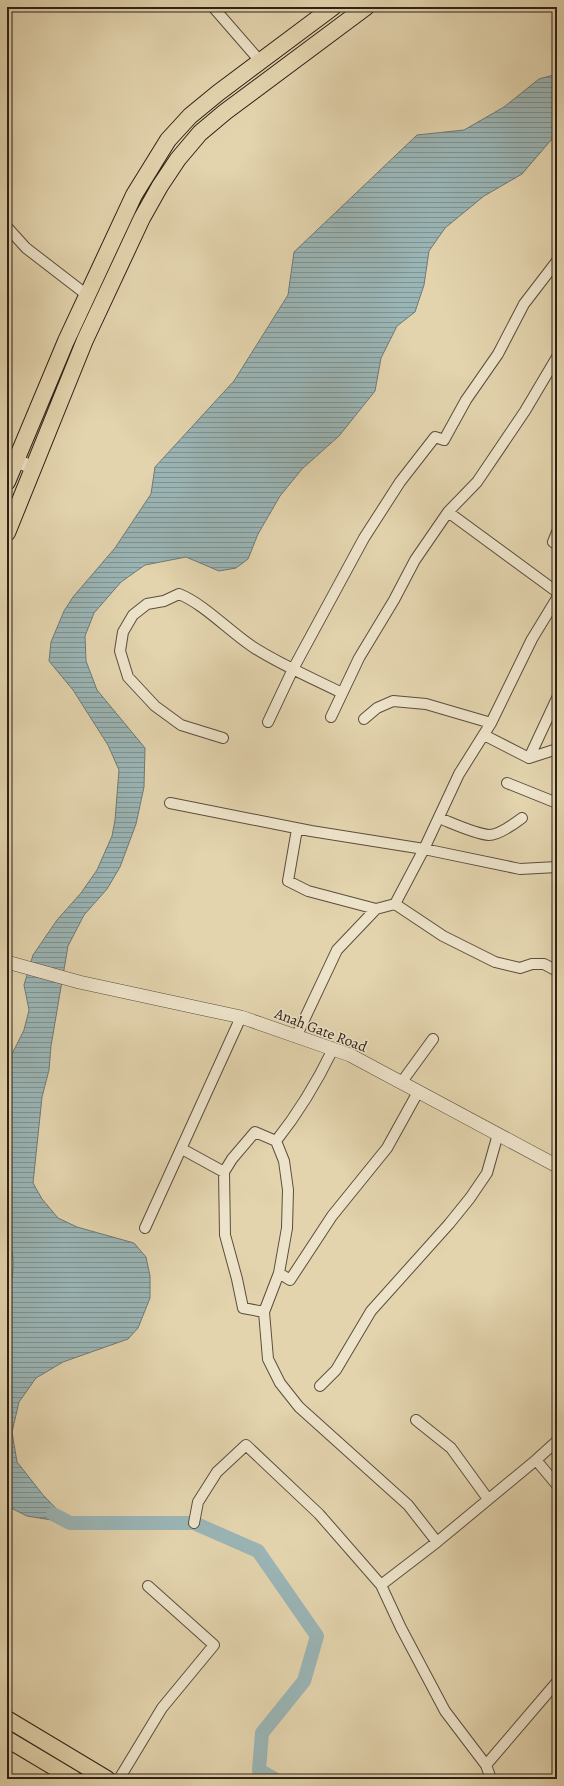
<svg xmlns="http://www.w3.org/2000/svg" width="564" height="1786" viewBox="0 0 564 1786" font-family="Alegreya,serif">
<defs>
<pattern id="water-rules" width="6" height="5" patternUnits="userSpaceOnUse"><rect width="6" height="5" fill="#9ab5b6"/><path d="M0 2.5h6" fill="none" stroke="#7e9393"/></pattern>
</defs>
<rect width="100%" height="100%" fill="#e3d4ae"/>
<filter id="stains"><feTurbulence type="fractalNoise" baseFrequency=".005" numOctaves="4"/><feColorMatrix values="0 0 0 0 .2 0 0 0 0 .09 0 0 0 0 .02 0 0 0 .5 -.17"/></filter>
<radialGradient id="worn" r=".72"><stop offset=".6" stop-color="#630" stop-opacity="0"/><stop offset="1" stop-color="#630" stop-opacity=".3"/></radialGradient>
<path fill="url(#water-rules)" stroke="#6e7a76" d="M557,74V133L522,174L484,196L445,228L429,251L424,285L415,312L397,326L381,358L375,391L339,436L302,469L280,496L258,534L248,559L236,568L219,571L186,557L145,565L121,582L94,613L85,636L86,661L97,690L145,748L144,787L136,824L120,867L107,889L84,915L68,946L51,1046L49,1070L42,1097L33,1183L42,1199L58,1218L77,1227L134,1243L146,1257L150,1276V1298L138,1328L128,1339L63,1362L36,1378L19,1402L12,1432L17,1462L43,1495L70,1523L27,1516L7,1506V1298C13,1279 17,1256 7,1237V1057L12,1054L24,1030L29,1010L24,985L33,955L57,920L81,893L97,870L112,836L115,820L119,770L108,745L73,690L49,661L51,642L64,611L73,597L115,548L151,494L155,467L234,381L288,295L294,252L417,135L464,130L504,107L539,79Z"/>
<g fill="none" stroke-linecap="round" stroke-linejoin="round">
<path stroke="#9ab5b6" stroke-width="14" d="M53,1514L70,1523H194L258,1551L317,1636L304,1681L262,1733L259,1770L275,1779"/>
<g stroke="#5a4e3c" stroke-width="12">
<path id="minor" d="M213,7L260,61
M7,227L26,248L87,295
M448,512L557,592
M557,532L553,542L557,545
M331,717L359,658L394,600L415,560L448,512L477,482L525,411L557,357
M364,719L377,708L393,701L426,704L491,723
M268,722L293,669L364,538L400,482L435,437L444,440L466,400L498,354L524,304L557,261
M484,735L529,758L557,749
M223,738L181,725L155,706L128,677L120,651L123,632L133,615L147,604L164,601L179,594C204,604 229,631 253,647C281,665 312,678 342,693
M529,758L557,698
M507,783L557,803
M170,803L311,831L424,849L520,869L557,867
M439,818C452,823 475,834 489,835C499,835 514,824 522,818
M297,829L288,881L308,891L376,909
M395,904L443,936L495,962L520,968L532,964H544L557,971
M296,1037L337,950L376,909L395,904L424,849L459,774L491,723L532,639L557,598
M401,1083L433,1039
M276,1141C299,1112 317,1082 333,1049
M182,1149L224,1172L225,1235L237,1279L243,1308L264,1312
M224,1172L232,1159L255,1132L276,1141L284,1161L288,1190L287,1228L279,1273L264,1312L268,1359L280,1383L299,1407L408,1505L437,1542
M145,1228L241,1017
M279,1273L290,1280L332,1216L387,1148L418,1092
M320,1386L336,1370L371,1311L449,1224L470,1198L487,1173L498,1134
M416,1420L451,1448L488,1499
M536,1460L557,1485
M194,1523L198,1502L217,1472L246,1445L319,1514L381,1585L401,1628L445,1711L486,1765L491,1779
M381,1585L437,1542L536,1460L557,1441
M486,1765L557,1682
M119,1779L162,1708L214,1645L148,1586"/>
</g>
<g stroke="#5a4e3c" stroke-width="14">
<path id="tertiary" d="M7,457L34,468
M7,962L79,982L241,1017L350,1055L557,1166"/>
</g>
<g stroke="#2d2116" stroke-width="18">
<path id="primary" d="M7,482L66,341L134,195L168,140L190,116L218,93L333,7
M7,533L85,340L142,218L160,186L178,159L200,133L225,112L366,7
M7,1719L107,1779
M7,1739L74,1779"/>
</g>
<use href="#minor" stroke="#ede3ca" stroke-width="10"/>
<use href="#tertiary" stroke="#ede3ca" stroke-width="13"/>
<use href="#primary" stroke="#e3d4ae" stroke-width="16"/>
</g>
<g text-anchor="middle" stroke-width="3" stroke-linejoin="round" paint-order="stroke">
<g font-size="15" fill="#2d2116" stroke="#ede3ca">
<text transform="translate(321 1030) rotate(21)" y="5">Anah Gate Road</text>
</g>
</g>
<rect width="564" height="1786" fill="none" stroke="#e3d4ae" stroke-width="24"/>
<rect x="8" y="8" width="548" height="1770" fill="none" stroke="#2d2116" stroke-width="2"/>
<rect x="12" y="12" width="540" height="1762" fill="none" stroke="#2d2116"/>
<rect width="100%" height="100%" filter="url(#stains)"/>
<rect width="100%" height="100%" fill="url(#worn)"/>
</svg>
